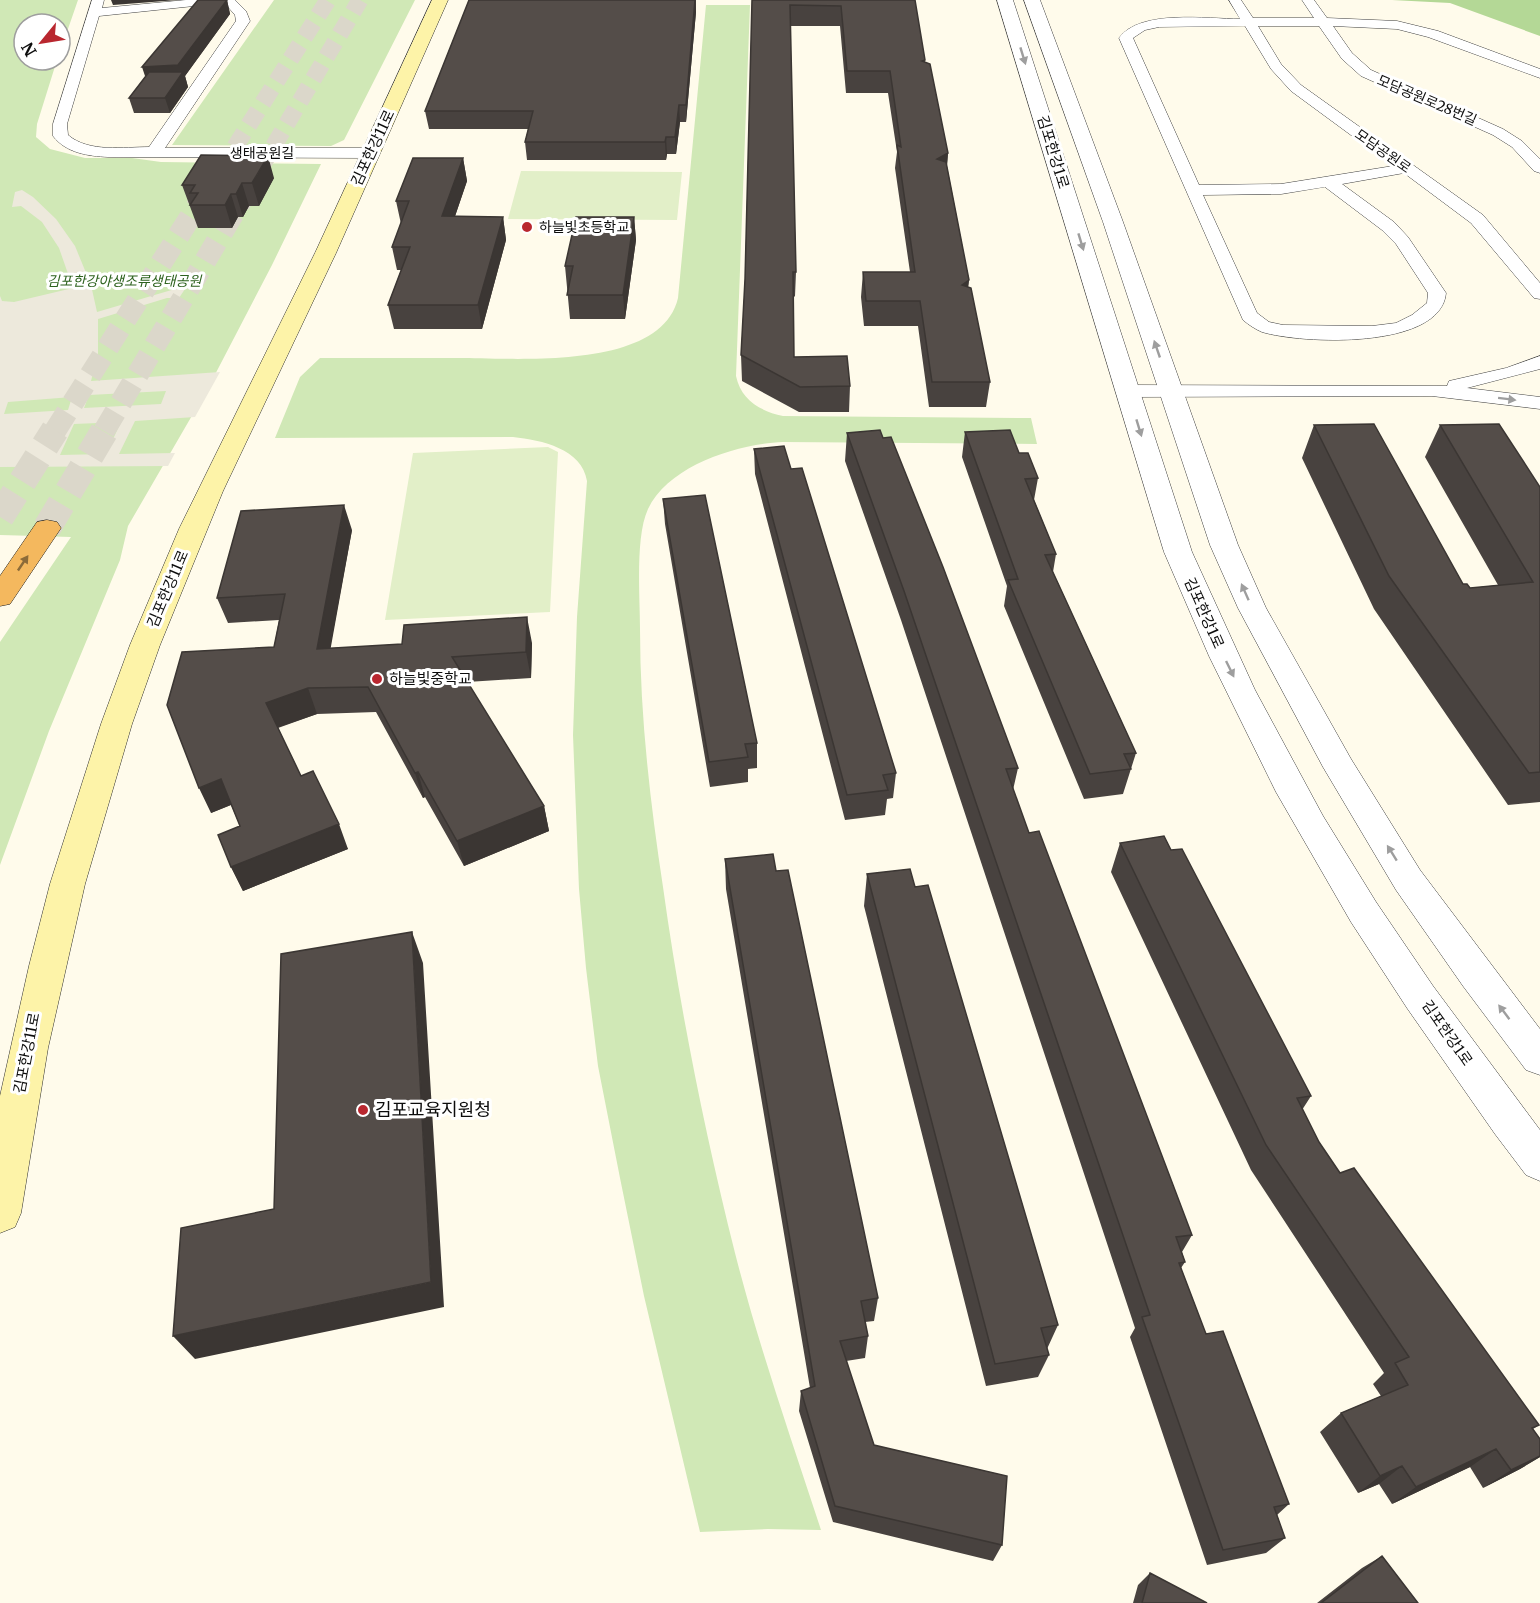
<svg xmlns="http://www.w3.org/2000/svg" width="1540" height="1603" viewBox="0 0 1540 1603" font-family="Merriweather,'Noto Sans KR',serif">
<rect width="100%" height="100%" fill="#fffbeb"/>
<path fill="#d0e8b6" d="M0,0H78L60,52V24H24V60H57L37,124L36,137L50,149L85,158H132L161,162L321,164L272,265L208,388L128,526L120,560L49,731L0,865V642L71,537L0,535Z
M274,0H415L344,140L331,146L172,145Z
M706,5H750L736,376C741,400 760,411 783,416L1031,418L1037,444L783,442C738,444 669,465 648,509C635,537 640,597 640,629C640,715 650,801 663,887C680,1010 705,1133 735,1253C759,1347 791,1438 821,1530L768,1529L700,1532L644,1296L620,1178L598,1066L586,968L579,889L573,735L577,617L587,481C582,449 542,440 513,437L275,438L300,377L320,358C366,358 412,358 458,358C516,358 661,371 678,298Z"/>
<path fill="#b4d896" d="M1392,0H1540V36L1450,3Z"/>
<path fill="#e2efc8" d="M521,171L682,172L677,220L508,219Z
M548,447L558,452L550,612L385,620L413,453Z"/>
<path fill="#ede9dc" fill-rule="evenodd" d="M22,190L33,197L56,219L75,246L91,285L97,312L175,289H185L179,298H167L98,319V353L91,381L220,372L195,417L135,421L119,454L175,453L168,466L0,467V296L2,301L14,302L73,288L59,248L42,222L21,206L12,207L15,192ZM166,391L161,404L84,408L89,395ZM72,397L68,410L4,414L8,402ZM121,422L106,454L60,455L74,424Z"/>
<g fill="none" stroke-linecap="round" stroke-linejoin="round">
<path stroke="#dbd7ca" stroke-width="17" stroke-dasharray="17 9" stroke-linecap="butt" d="M207,191L328,0
M247,191L360,0"/>
<path stroke="#dbd7ca" stroke-width="22" stroke-dasharray="22 11" stroke-linecap="butt" d="M55,431L208,189
M104,431L248,189"/>
<path stroke="#dbd7ca" stroke-width="28" stroke-dasharray="28 14" stroke-linecap="butt" d="M0,517L55,430
M47,528L105,430"/>
<g stroke="#3f3f3f" stroke-width="1">
<path id="minor" d="M92,0H104L102,8L186,0H219L213,4L99,16L67,124L68,135C89,153 124,147 149,147L236,21L235,15L222,0H235L246,11L250,21L165,148H370L378,153L370,158L108,157C88,156 66,153 53,136V124Z
M1229,0H1241L1253,18H1314L1302,0H1314L1327,18L1397,21L1438,31L1540,69V78L1428,37L1397,29L1333,26L1352,53L1371,70L1503,129L1522,141L1540,159V173L1534,171L1512,147L1493,135L1361,76L1342,59L1319,26H1258L1281,64L1301,85L1483,215L1540,283V299L1534,298L1471,223L1404,173L1342,184L1394,222L1408,237L1446,293C1441,350 1301,344 1262,332C1255,329 1249,325 1243,320L1119,38C1140,9 1207,19 1240,19ZM1245,26L1271,69L1291,91L1393,166L1281,184L1199,185L1133,38L1145,30L1159,27ZM1325,187L1382,230L1396,244L1428,293L1427,303L1412,315L1396,323L1372,326L1283,325L1269,322L1257,313L1203,195L1281,194Z
M1540,356V369L1467,388L1540,397V409L1432,396L1128,397L1121,395L1118,391L1121,387L1128,385L1447,386L1449,381L1506,368Z"/>
</g>
<g stroke="#3f3f3f" stroke-width="1">
<path id="tertiary" d="M997,0H1013L1192,552L1255,690L1323,816L1376,902L1433,986L1540,1130V1181L1526,1175L1495,1134L1407,1008L1351,922L1276,792L1209,656L1164,552Z
M1024,0H1040L1123,222L1238,545L1266,608L1351,759L1420,870L1540,1029V1075L1526,1070L1463,986L1396,890L1323,767L1238,608L1210,545L1103,222Z"/>
</g>
<g stroke="#2e2e2e" stroke-width="1">
<path id="secondary" d="M432,0H448L336,253L223,491L160,645L132,724L85,884L48,1048L21,1213L15,1227L0,1233V1096L29,966L50,884L101,724L130,645L179,529L315,253Z"/>
</g>
<g stroke="#1d1d1d" stroke-width="1">
<path id="trunk" d="M47,520L57,522L61,528L10,604L0,606V576L37,522Z"/>
</g>
<use href="#minor" fill="#fff" fill-rule="evenodd"/>
<use href="#tertiary" fill="#fff" fill-rule="evenodd"/>
<use href="#secondary" fill="#fdf3a8" fill-rule="evenodd"/>
<use href="#trunk" fill="#f4b85e" fill-rule="evenodd"/>
</g>
<path fill="#48423f" d="M227,0L230,14L185,76L188,87L170,113H134L129,98L145,77Z
M469,0H696V12L686,122H680L676,154H667L666,160H527L525,142L528,129H429L425,111Z
M752,0H915L925,62L948,153L947,166L969,280L968,287L990,382L986,407H929L918,326H864L861,297L863,272H910L895,168L897,152L888,93H846L840,26H790L796,272L795,296L794,297V357L850,386L849,412H799L742,381L741,355L745,279Z
M463,158L467,181L455,216L503,217L506,240L482,329H394L388,305L401,270H397L392,247L401,224L396,201Z
M274,178L259,206H249L243,217H238L232,228H198L182,185Z
M634,217L636,240L625,319H570L565,266Z
M1314,425L1463,584L1470,588L1498,585L1425,457L1440,425L1540,487V802L1508,805L1374,609L1302,458Z
M965,432L1019,453L1038,478L1034,500L1056,554L1053,572L1136,753L1123,794L1084,799L1004,606L1007,586L962,457Z
M847,433L1018,768L1013,790L1029,833L1192,1235L1182,1252L1185,1262L1181,1268L1206,1334L1289,1504L1277,1515L1285,1538L1266,1553L1207,1565L1130,1337L1135,1328L901,620L845,461Z
M754,449L791,469L896,773L893,798L887,799L885,815L845,820L755,474Z
M663,499L757,743V768L748,769V782L710,787L665,524Z
M352,530L330,648L532,643L531,678L467,682L544,806L549,831L464,866L425,797L423,798L376,712L317,714L278,728L301,776L348,849L243,891L231,867L240,826L231,805L211,813L274,647L279,620L228,623L217,598Z
M1120,843L1171,850L1311,1096L1302,1110L1319,1142L1340,1173L1539,1425L1533,1429L1540,1439V1457L1520,1469L1483,1488L1470,1467L1392,1504L1379,1484L1358,1493L1320,1432L1341,1413L1381,1396L1373,1384L1384,1373L1251,1170L1111,872Z
M725,859L776,871L878,1298L874,1321L865,1322L868,1336L865,1358L846,1361L874,1445L1002,1545L993,1561L833,1522L799,1411L801,1391L810,1388L726,889Z
M867,874L915,887L1058,1325L1047,1349L1049,1355L1038,1377L986,1386L864,906Z
M1382,1556L1418,1603H1317L1362,1568Z
M1150,1573L1207,1603H1133L1138,1585Z"/>
<path fill="#3b3633" d="M111,0H178L113,5Z
M227,0L230,14L185,76L188,87L170,113L165,98L147,82L142,67Z
M695,0L696,12L686,122V105Z
M679,105L680,122L676,154L675,137Z
M666,137L667,154L666,160L665,142Z
M948,153L946,176L937,159Z
M268,156L274,178L259,206L252,183Z
M463,158L467,181L447,240L442,216Z
M242,183L249,206L243,217L236,194Z
M231,194L238,217L232,228L225,205Z
M503,217L506,240L482,329L478,305Z
M634,217L636,240L625,319L623,295Z
M969,280L966,305L962,285Z
M344,505L352,530L326,674L317,649Z
M527,617L532,643L531,678L526,652Z
M308,688L317,714L276,728L266,703Z
M418,772L425,797L423,798L415,773Z
M221,779L233,804L211,813L199,788Z
M544,806L549,831L464,866L457,841Z
M339,824L348,849L243,891L231,867Z
M412,932L423,963L444,1307L195,1359L173,1336L431,1282Z
M1496,1449L1470,1467L1392,1504L1416,1487Z
M1540,1456V1457L1520,1469L1483,1488L1511,1470Z
M1402,1466L1379,1484L1358,1493L1380,1476Z"/>
<path fill="#544d49" stroke="#3b3633" stroke-width="1.5" d="M198,0H227L178,65L142,67Z
M469,0H695L686,105H679L675,137H666L665,142H525L533,111H425Z
M752,0H915L925,60L922,61L930,64L948,153L937,159L946,162L969,280L962,285L971,288L990,382H932L920,301H866L863,272H915L897,145L901,147L890,71H847L841,6L790,5L796,272H793L794,357L847,356L850,386L800,387L741,355L745,279Z
M149,72H183L165,98H129Z
M201,155L268,156L252,183H242L236,194H231L225,205H190L198,193H190L195,185H182Z
M413,158H463L442,216L503,217L478,305H388L410,247H392L409,201H396Z
M576,217H634L623,295H567L573,266H565Z
M1374,424L1463,584H1467L1470,588L1533,582L1440,425L1499,424L1540,487V772L1529,773L1389,576L1314,425Z
M880,430L883,438L891,437L943,567L1018,768L1006,769L1029,833L1039,831L1192,1235L1176,1237L1185,1262L1179,1263L1206,1334L1223,1331L1289,1504L1274,1507L1285,1538L1223,1550L1142,1317L1150,1315L904,591L847,433Z
M1010,430L1019,453H1028L1038,478L1025,479L1056,554L1045,555L1136,753L1124,754L1131,769L1090,774L1008,580L1018,579L965,432Z
M784,446L791,469L802,468L896,773L883,775L888,790L847,795L754,449Z
M705,495L757,743L745,744L748,757L709,762L663,499Z
M344,505L317,649L402,644L404,625L527,617L526,652L452,657L544,806L457,841L418,772L415,773L368,687L308,688L266,703L301,776L313,771L339,824L231,867L218,835L240,826L221,779L199,788L167,705L182,652L274,647L285,594L217,598L241,511Z
M1164,836L1171,850L1182,849L1311,1096L1297,1098L1319,1142L1340,1173L1354,1168L1539,1425L1532,1428L1540,1439V1456L1511,1470L1496,1449L1416,1487L1402,1466L1380,1476L1341,1413L1408,1385L1395,1363L1409,1357L1266,1145L1120,843Z
M773,854L776,871L788,870L878,1298L861,1301L868,1336L840,1341L874,1445L1007,1476L1002,1545L835,1506L801,1391L815,1386L725,859Z
M910,869L915,887L928,885L1058,1325L1041,1328L1049,1355L995,1364L867,874Z
M412,932L431,1282L173,1336L181,1228L274,1209L281,954Z
M1382,1556L1418,1603H1321Z
M1150,1573L1207,1603H1142Z"/>
<defs><path id="oneway-solid" d="M-6-.8H1V-3.2L6.5 0L1 3.2V.8H-6Z" transform="scale(1.5)"/></defs>
<g fill="#9e9e9e">
<use href="#oneway-solid" transform="translate(1023 56) rotate(73)"/>
<use href="#oneway-solid" transform="translate(1081 242) rotate(73)"/>
<use href="#oneway-solid" transform="translate(1157 349) rotate(-109)"/>
<use href="#oneway-solid" transform="translate(1507 399) rotate(7)"/>
<use href="#oneway-solid" transform="translate(1139 428) rotate(73)"/>
<use href="#oneway-solid" transform="translate(1245 592) rotate(-114)"/>
<use href="#oneway-solid" transform="translate(1230 669) rotate(64)"/>
<use href="#oneway-solid" transform="translate(1392 853) rotate(-122)"/>
<use href="#oneway-solid" transform="translate(1504 1012) rotate(-127)"/>
</g>
<use fill="#8c6b39" href="#oneway-solid" transform="translate(23 563) rotate(-56)"/>
<g fill="#b9272f" stroke="#fff" stroke-width="2">
<circle cx="527" cy="227" r="6"/>
<circle cx="377" cy="679" r="6"/>
<circle cx="363" cy="1110" r="6"/>
</g>
<g text-anchor="middle" stroke-width="6" stroke-linejoin="round" paint-order="stroke">
<g font-size="14" fill="#0c0c0c" stroke="#fff">
<text transform="translate(1427 100) rotate(23)" y="5">모담공원로28번길</text>
<text transform="translate(1383 151) rotate(35)" y="5">모담공원로</text>
<text x="262" y="158">생태공원길</text>
</g>
<g font-size="14" fill="#0c0c0c" stroke="#fff" text-anchor="start">
<text x="539" y="232">하늘빛초등학교</text>
</g>
<g font-size="14" font-style="italic" fill="#2d621e" stroke="#fff">
<text x="124" y="286">김포한강야생조류생태공원</text>
</g>
<g font-size="15" fill="#0c0c0c" stroke="#fff">
<text transform="translate(373 148) rotate(-65)" y="5">김포한강11로</text>
<text transform="translate(1053 152) rotate(73)" y="5">김포한강1로</text>
<text transform="translate(168 589) rotate(-67)" y="5">김포한강11로</text>
<text transform="translate(1204 613) rotate(66)" y="5">김포한강1로</text>
<text transform="translate(1447 1033) rotate(55)" y="5">김포한강1로</text>
<text transform="translate(27 1053) rotate(-79)" y="5">김포한강11로</text>
</g>
<g font-size="15" fill="#0c0c0c" stroke="#fff" text-anchor="start">
<text x="389" y="684">하늘빛중학교</text>
</g>
<g font-size="18" fill="#0c0c0c" stroke="#fff" text-anchor="start">
<text x="375" y="1116">김포교육지원청</text>
</g>
</g>
<g transform="translate(42 42) rotate(240)"><circle r="28" fill="#ffffff" stroke="#9e9e9e" stroke-width="1.5"/>
<path d="M0-4.5L10 22L0 15L-10 22Z" fill="#b9272f"/>
<text y="-9" font-size="16" font-weight="bold" text-anchor="middle" fill="#0c0c0c">N</text>
</g>
</svg>
